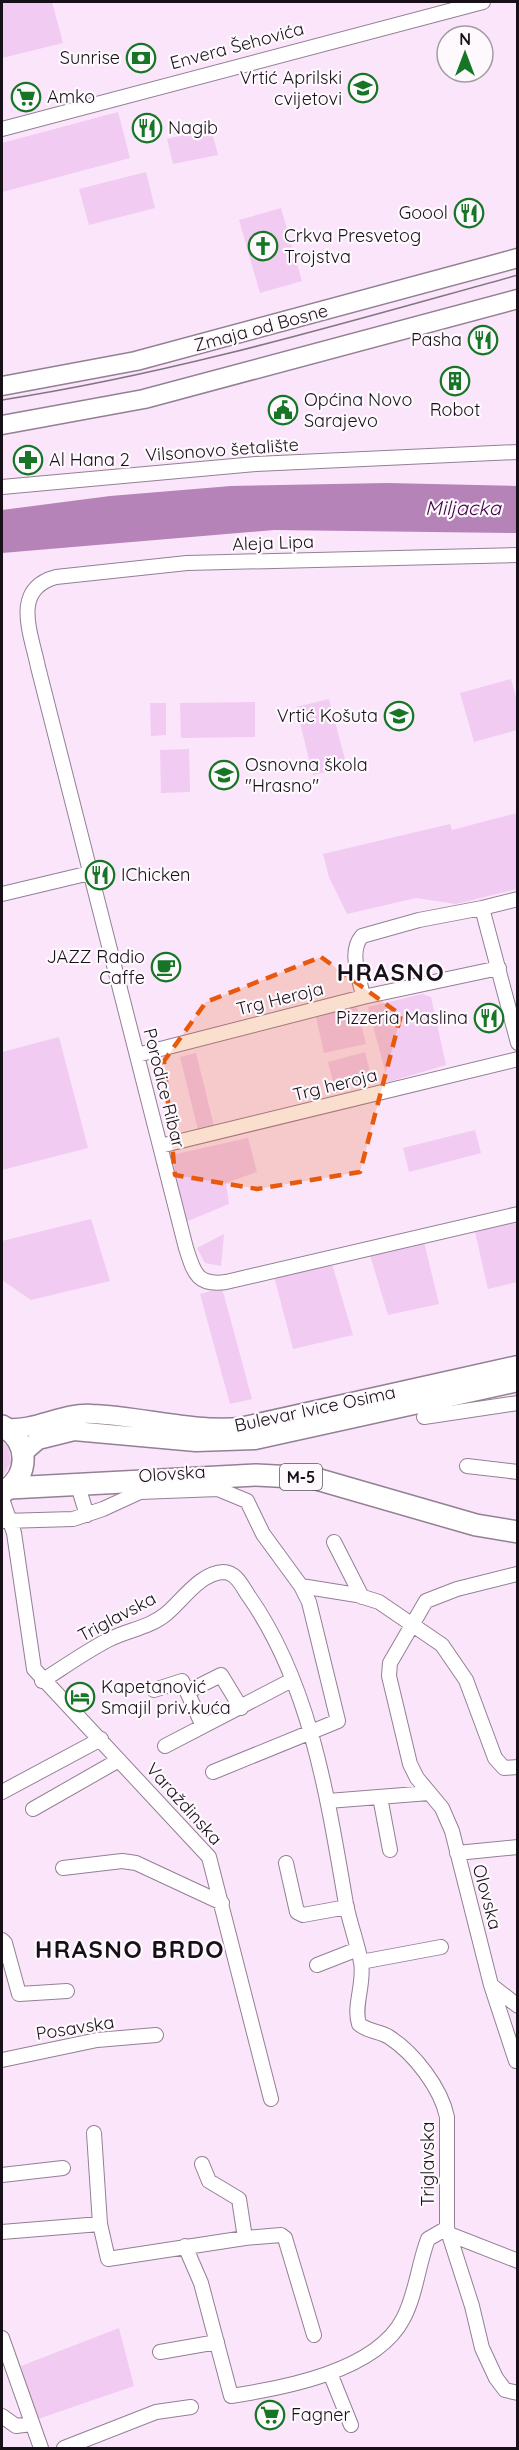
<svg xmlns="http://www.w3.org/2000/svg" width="519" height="2450" viewBox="0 0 519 2450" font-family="Quicksand,sans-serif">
<rect width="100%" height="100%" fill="#fae5fb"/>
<path fill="#f1cbf2" d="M2,2H52L63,43L2,58Z
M118,112L130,158L2,192V143Z
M211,128L218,155L173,164L167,139Z
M146,172L155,208L89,225L79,189Z
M281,208L302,281L260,293L239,220Z
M511,679L517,701V730L474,742L460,693Z
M329,699L347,767L313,775L296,707Z
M255,702V737L181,738L180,703Z
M150,703H166V735L151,736Z
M189,749L190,792L161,793L160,750Z
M517,813V889L456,904L416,898L347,914L329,877L323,854L450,824L452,830Z
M422,994L431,997L446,1065L388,1082L368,1007Z
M357,1007L366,1044L324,1053L316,1017Z
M59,1037L88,1148L2,1170V1052Z
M365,1052L372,1080L335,1089L328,1062Z
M196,1053L214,1126L198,1130L180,1057Z
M475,1130L481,1153L409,1172L403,1148Z
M248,1138L257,1172L226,1183L229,1204L183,1223L167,1156Z
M91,1219L110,1281L31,1300L2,1280V1241Z
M517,1221V1282L488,1289L475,1232Z
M224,1234L221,1266L205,1263L197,1248Z
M424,1242L439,1304L388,1315L370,1255Z
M332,1264L353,1335L293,1349L274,1276Z
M222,1288L252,1399L230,1404L200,1294Z
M2,1441L8,1447L11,1462L2,1478Z
M119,2328L134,2386L35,2420L21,2366Z"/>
<path fill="#b583b7" d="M387,483L517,486V533L274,530L2,553V510L110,496L231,486Z"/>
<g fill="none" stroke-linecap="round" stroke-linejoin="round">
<g stroke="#938093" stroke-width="16">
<path id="street" d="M2,129L483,2
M2,487L256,464L518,452
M518,555L187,563L56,577C11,589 31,633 38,667L186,1248C194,1273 197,1286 226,1282L518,1214
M2,894L90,873
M482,908L518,899
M363,997C360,978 348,952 362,936L419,920L482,908L518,1043
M137,1055L363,997L499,968
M160,1146L518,1059
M424,1417L518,1403
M467,1466L518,1472
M77,1483L87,1515
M2,1499L14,1533L34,1669L209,1857L271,2099
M4,1521L73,1519L103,1509L140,1492L218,1489L247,1501L263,1534L301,1586L357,1595L379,1602L442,1645L466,1680L495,1758L504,1768L518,1767
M334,1542L362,1597
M42,1681C64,1667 85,1652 108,1640C127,1630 149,1628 166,1614C182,1601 200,1573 223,1572C236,1572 242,1586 248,1595C311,1684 328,1800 346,1904C350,1924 357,1942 361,1962C365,1983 353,2006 359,2024C368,2032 380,2031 389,2037C414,2053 441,2088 447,2117V2228L428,2239C418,2265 416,2295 403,2319C376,2371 284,2388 231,2396L201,2283L185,2246
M154,1690L182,1681L203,1726
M187,1692L221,1675L241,1708
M165,1746L292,1680
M213,1772L338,1721L309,1602L301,1586
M2,1792L101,1739
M380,1797L390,1850
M328,1801L429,1793
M33,1809L119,1760
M457,1853L518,1847
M286,1863L297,1912L303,1915L347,1907
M63,1868L122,1861L136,1863L222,1903
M2,1940L5,1943L19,1994L67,1991
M361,1962L441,1947
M317,1965L358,1949
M491,1985L518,2006
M2,2060L97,2040L156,2035
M516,2061L491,1985L452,1831L442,1808L417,1778L410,1764L389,1676L390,1663L426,1601L457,1589L517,1574
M94,2133L100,2224L108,2259L245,2238L281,2235L285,2238L314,2335
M202,2164L209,2181L239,2199L245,2238
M2,2175L63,2168
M447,2228L472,2306L482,2348L496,2378L505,2390L518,2393
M2,2232L100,2224
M449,2234L518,2261
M2,2338L41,2448
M160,2352L217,2342
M330,2373L351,2425
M2,2416L16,2426L32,2424
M64,2448L156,2412L191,2407"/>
</g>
<g stroke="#938093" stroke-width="21">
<path id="secondary" d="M2,386L136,361L518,258
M2,425L144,399L518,299
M5,1428C35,1431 62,1412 92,1414C141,1416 190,1431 240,1427L518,1365
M23,1453L38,1440L74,1431L196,1442L255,1440L518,1382"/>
</g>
<g stroke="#938093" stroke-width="24">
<path id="primary" d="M2,1426C30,1440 30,1477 3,1492
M10,1488L256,1475L313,1478L476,1525L518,1532"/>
</g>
<use href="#street" stroke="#fff" stroke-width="14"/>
<use href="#secondary" stroke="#fff" stroke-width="18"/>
<use href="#primary" stroke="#fff" stroke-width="21"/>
<path stroke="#827583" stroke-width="1.5" d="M2,400C177,373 347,322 518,275"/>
</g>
<path fill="#e8590c" fill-opacity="0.2" stroke="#e8590c" stroke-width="4.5" stroke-dasharray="12 8" stroke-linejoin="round" d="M321,957L401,1015L360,1172L257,1189L175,1175L164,1061L206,1002Z"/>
<defs>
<g id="bank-ring" transform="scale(1.5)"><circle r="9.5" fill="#fdf9fd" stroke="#167626" stroke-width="1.5"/><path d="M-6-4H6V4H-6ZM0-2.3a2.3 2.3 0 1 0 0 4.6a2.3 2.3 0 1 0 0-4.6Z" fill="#167626"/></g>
<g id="school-ring" transform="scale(1.5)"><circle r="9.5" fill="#fdf9fd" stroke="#167626" stroke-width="1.5"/><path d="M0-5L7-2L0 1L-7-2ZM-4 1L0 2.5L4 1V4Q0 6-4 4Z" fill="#167626"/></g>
<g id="supermarket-ring" transform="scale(1.5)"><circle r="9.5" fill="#fdf9fd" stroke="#167626" stroke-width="1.5"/><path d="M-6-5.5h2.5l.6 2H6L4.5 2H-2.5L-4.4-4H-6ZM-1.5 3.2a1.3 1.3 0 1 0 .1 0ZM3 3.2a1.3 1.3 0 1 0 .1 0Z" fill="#167626"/></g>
<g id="restaurant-ring" transform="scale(1.5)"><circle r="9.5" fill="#fdf9fd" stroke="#167626" stroke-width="1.5"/><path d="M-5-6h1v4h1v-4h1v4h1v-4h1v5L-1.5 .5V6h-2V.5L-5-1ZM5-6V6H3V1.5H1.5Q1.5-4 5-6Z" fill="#167626"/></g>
<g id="church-ring" transform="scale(1.5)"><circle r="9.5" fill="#fdf9fd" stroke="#167626" stroke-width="1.5"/><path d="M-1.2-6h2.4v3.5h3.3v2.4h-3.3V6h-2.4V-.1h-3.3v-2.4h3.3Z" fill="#167626"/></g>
<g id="building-ring" transform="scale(1.5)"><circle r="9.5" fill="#fdf9fd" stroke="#167626" stroke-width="1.5"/><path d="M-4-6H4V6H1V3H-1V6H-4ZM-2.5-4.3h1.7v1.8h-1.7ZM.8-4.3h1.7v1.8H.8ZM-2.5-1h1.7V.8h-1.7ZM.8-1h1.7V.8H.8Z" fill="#167626"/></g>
<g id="civic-ring" transform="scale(1.5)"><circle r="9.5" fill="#fdf9fd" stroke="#167626" stroke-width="1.5"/><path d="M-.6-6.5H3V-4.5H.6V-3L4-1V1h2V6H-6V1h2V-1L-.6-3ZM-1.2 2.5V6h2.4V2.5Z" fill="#167626"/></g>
<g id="pharmacy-ring" transform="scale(1.5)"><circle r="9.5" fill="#fdf9fd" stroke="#167626" stroke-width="1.5"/><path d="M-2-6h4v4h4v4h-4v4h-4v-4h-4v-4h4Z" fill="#167626"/></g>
<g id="cafe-ring" transform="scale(1.5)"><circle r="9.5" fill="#fdf9fd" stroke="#167626" stroke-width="1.5"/><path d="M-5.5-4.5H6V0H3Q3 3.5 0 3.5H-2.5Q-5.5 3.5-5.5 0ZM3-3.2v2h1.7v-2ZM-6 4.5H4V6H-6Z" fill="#167626"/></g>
<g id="hotel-ring" transform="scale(1.5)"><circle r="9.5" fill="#fdf9fd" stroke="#167626" stroke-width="1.5"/><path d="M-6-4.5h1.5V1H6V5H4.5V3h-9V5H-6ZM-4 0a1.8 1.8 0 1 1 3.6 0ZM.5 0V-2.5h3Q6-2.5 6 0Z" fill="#167626"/></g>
</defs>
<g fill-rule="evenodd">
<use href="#bank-ring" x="141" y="58"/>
<use href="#school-ring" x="363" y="88"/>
<use href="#supermarket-ring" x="26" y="97"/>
<use href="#restaurant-ring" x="147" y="128"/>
<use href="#restaurant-ring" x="469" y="213"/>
<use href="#church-ring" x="263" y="246"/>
<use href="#restaurant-ring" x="483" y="340"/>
<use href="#building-ring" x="455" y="381"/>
<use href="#civic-ring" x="283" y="410"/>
<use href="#pharmacy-ring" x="28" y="460"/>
<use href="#school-ring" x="399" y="716"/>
<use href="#school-ring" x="224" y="775"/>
<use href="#restaurant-ring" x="100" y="875"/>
<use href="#cafe-ring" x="166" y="967"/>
<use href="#restaurant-ring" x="489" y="1018"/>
<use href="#hotel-ring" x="80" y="1697"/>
<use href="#supermarket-ring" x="270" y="2415"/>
</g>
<g text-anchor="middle" stroke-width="4.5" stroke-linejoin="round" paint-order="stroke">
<rect fill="#fdf9fd" stroke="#5c565d" stroke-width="1.5" x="280" y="1464" width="42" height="26" rx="4.5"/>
<g font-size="16" font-weight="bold" fill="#171018">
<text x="301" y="1483">M-5</text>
</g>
<g font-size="18" fill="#171018" stroke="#fdf9fd">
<text transform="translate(237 46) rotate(-15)" y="6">Envera Šehovića</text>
<text transform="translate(261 328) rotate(-15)" y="6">Zmaja od Bosne</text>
<text transform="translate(222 450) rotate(-4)" y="6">Vilsonovo šetalište</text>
<text transform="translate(273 543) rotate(-2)" y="6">Aleja Lipa</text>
<text transform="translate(280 999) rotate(-14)" y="6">Trg Heroja</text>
<text transform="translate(335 1085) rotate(-14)" y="6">Trg heroja</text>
<text transform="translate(164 1088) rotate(76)" y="6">Porodice Ribar</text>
<text transform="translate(315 1409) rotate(-12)" y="6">Bulevar Ivice Osima</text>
<text transform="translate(172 1474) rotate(-4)" y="6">Olovska</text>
<text transform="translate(117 1617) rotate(-28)" y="6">Triglavska</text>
<text transform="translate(184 1804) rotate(48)" y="6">Varaždinska</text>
<text transform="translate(487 1897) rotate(75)" y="6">Olovska</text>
<text transform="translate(75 2028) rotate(-9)" y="6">Posavska</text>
<text transform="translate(428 2164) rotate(-90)" y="6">Triglavska</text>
</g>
<g font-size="18" fill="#171018" stroke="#fdf9fd" text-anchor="start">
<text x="120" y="64" text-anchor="end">Sunrise</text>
<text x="342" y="84" text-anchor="end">Vrtić Aprilski<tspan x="342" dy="21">cvijetovi</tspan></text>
<text x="47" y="103">Amko</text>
<text x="168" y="134">Nagib</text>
<text x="448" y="219" text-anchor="end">Goool</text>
<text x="284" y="242">Crkva Presvetog<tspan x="284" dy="21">Trojstva</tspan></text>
<text x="462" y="346" text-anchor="end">Pasha</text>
<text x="304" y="406">Općina Novo<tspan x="304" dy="21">Sarajevo</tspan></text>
<text x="455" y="416" text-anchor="middle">Robot</text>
<text x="49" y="466">Al Hana 2</text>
<text x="378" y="722" text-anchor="end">Vrtić Košuta</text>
<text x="245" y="771">Osnovna škola<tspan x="245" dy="21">"Hrasno"</tspan></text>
<text x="121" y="881">IChicken</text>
<text x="145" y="963" text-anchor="end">JAZZ Radio<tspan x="145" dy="21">Caffe</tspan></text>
<text x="468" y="1024" text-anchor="end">Pizzeria Maslina</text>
<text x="101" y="1693">Kapetanović<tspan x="101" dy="21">Smajil priv.kuća</tspan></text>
<text x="291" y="2421">Fagner</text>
</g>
<g font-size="20" font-style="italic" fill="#45054a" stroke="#fdf9fd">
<text x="463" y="515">Miljacka</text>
</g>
<g font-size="24" font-weight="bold" letter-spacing="1.5" fill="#171018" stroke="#fdf9fd">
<text x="391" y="981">HRASNO</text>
<text x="130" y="1958">HRASNO BRDO</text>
</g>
</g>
<rect width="519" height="2450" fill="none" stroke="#171018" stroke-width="6"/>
<g transform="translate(465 54)"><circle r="28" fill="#fdf9fd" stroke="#a19ca1" stroke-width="1.5"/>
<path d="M0-4.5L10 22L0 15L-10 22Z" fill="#167626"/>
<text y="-9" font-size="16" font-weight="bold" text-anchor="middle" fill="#171018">N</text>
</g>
</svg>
